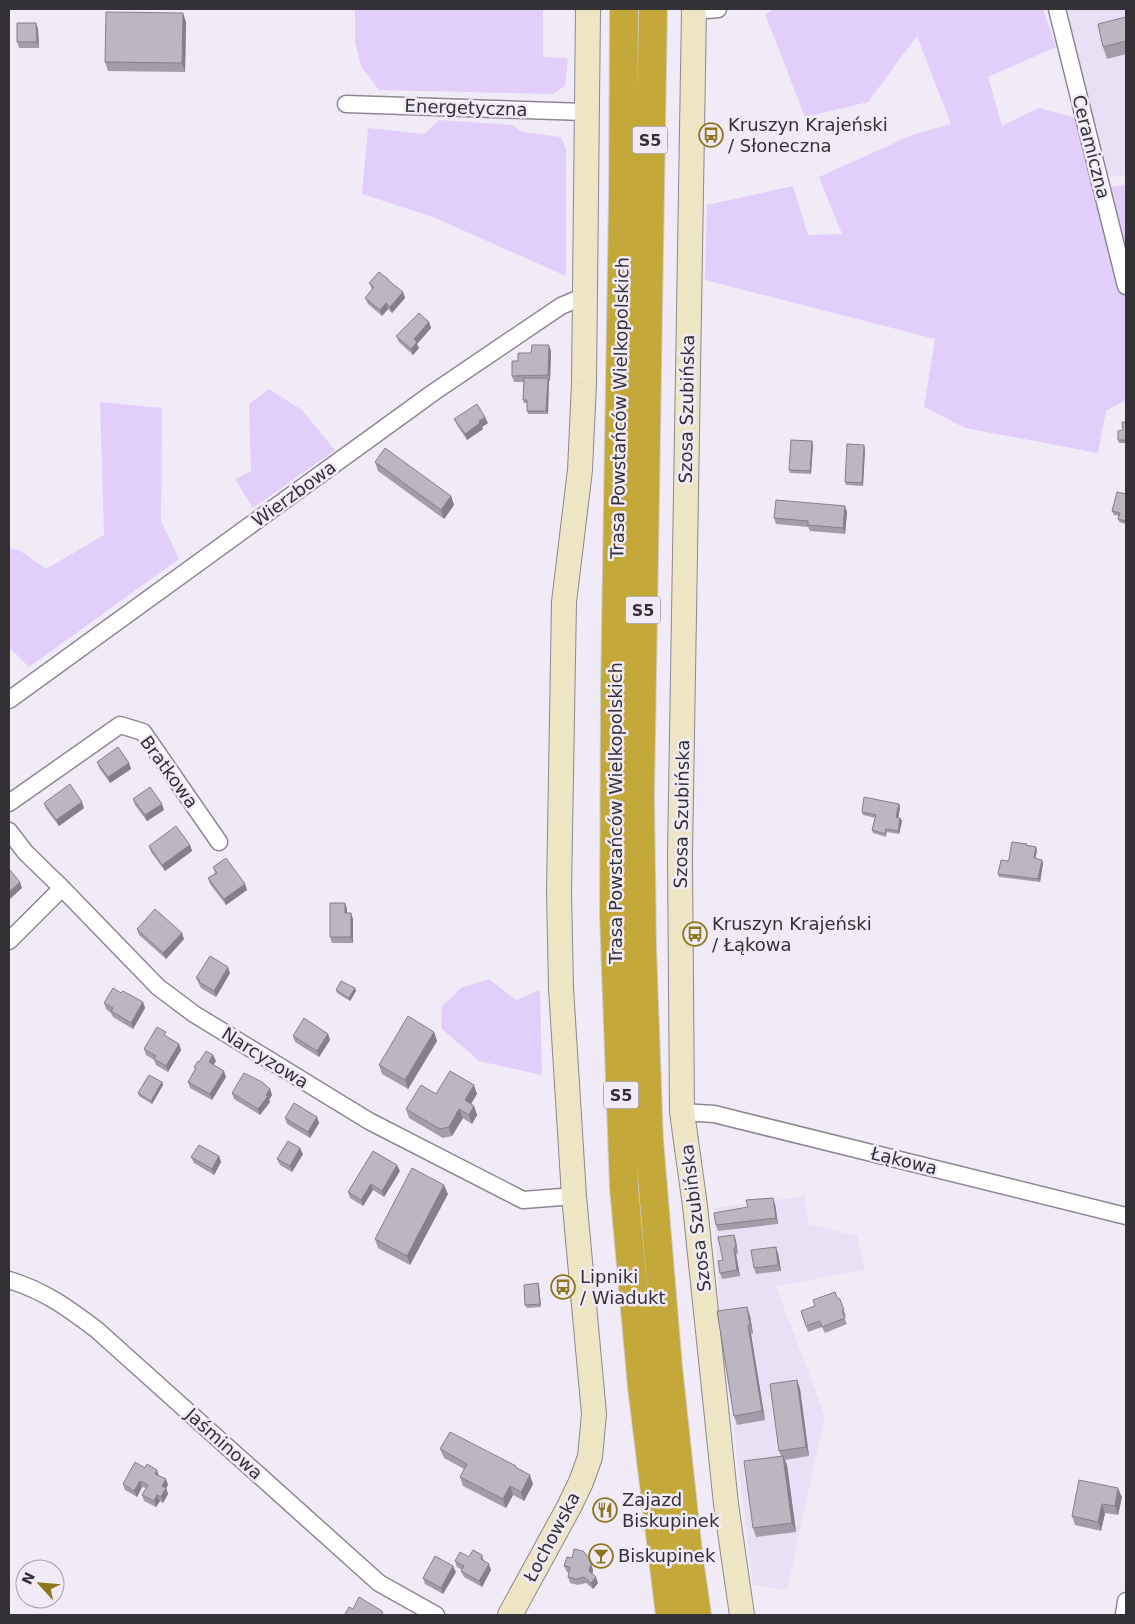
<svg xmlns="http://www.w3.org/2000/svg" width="1135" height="1624" viewBox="0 0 1135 1624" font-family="'DejaVu Sans',sans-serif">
<rect width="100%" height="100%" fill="#f1ebf8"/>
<path fill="#eae0f5" d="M1057,9H1126V175L1098,179Z
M805,1196L809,1224L857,1236L865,1270L776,1286L825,1416L787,1590L753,1585L720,1321L714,1208Z"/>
<path fill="#e2cefa" d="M355,9H543V57L568,58L565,86L553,94L379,90L361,66L355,42Z
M774,9H1043L1056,47L988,77L1002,126L1039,108L1077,118L1095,188L1126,185V400L1106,411L1098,453L965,428L924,407L935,339L705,280L707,205L793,186L808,235L842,234L819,177L912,135L951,124L917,36L868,102L805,117L765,14Z
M439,120L512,125L523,132L561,137L566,149V276L433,217L362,194L368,128L424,134Z
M269,389L302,410L335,450L253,508L235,479L251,471L249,404Z
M100,402L162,408L161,521L179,559L29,667L9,647V549L19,550L46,569L104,535Z
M489,979L516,1000L540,990L542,1075L479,1061L441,1028L442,1006L461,988Z"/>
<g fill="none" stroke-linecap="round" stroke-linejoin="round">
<g stroke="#8d8793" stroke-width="19">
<path id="street" d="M1057,9L1126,286
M694,11L718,9
M346,104L586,112
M9,700L434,392L561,306L575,300H585
M9,803L120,725L143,732L219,842
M9,831L25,852L62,888L158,987L194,1014L369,1121L523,1200L574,1196
M9,941L62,888
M682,1112L714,1114L1126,1216
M9,1280C45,1291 68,1308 97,1330L379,1583L436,1615
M1124,1615L1126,1601"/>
</g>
<g stroke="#8d8793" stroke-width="26">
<path id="secondary" d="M694,9L680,856L682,1112L695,1206L726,1504L742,1615
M510,1615L569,1507L581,1482L590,1457L594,1414L574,1196L561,988L559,891L564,602L580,470L584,383L588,9"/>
</g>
<g stroke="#cececf" stroke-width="30">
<path id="highway" d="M624,9L623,199L615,688L614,916L624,1188L642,1387L670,1615
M653,9L640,796L642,948L649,1140L668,1367L688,1553L697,1615"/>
</g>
<use href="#street" stroke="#fff" stroke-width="16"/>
<use href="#secondary" stroke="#ede5c4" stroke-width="24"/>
<use href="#highway" stroke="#c4a839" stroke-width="28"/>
</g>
<path fill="#a29da8" d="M1126,17V54L1107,59L1103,47Z
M186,22L185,72L108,71L105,62Z
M36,23L38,29L39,48H19L17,42Z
M389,281L403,292L405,298L392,313L388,309L382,316L368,304L365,298L372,289L369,283Z
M429,322L431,328L417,344L419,348L413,355L399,342L396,336Z
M551,351L550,381H549L548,414H528L527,411V403H524L523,400L524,382H514L512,376L518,361L531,353Z
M454,419L488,423L482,427L483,429L467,440L457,425Z
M1126,422V443H1119L1118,440Z
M813,444L811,474L790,473L789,470Z
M865,449L863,486L846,485L845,482Z
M375,462L451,496L454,505L444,519L378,471Z
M1126,494V524L1119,522L1118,519L1119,516L1114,515L1112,511Z
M847,512L845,534L810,531L808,527L776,524L774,518Z
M97,762L129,763L131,769L110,783L99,768Z
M133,799L164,810L147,821L135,805Z
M44,803L84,808L59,826L46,809Z
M899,804L900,807L898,818L902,821L899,834L887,832L886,837L873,833L872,830L875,818L863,815L862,812Z
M1027,844V845L1037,850L1035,858L1043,863L1040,882L999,877L998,874L1008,861Z
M190,845L192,851L165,871L151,852L149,846Z
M213,867L245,884L247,890L226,905L210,884L208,878L215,873Z
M345,903L347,909V913L353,919V943H332L330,937Z
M137,929L184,939L166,959L139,935Z
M230,973L216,997L201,988L196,978Z
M355,988L356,991L350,1001L337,993L336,990Z
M143,1002L145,1008L133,1029L113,1017L111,1013L106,1009L104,1003Z
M434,1032L437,1041L408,1089L382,1074L379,1065Z
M328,1034L330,1040L319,1057L295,1042L293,1036Z
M167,1037L179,1044L181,1050L168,1072L156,1065L154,1060L146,1055L144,1049Z
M213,1055L216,1061L213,1065L226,1077L212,1100L190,1088L188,1082L195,1069L194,1067Z
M162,1082L163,1085L152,1104L139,1096L138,1093Z
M270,1089L272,1095L269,1100L270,1102L260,1115L234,1099L232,1093Z
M436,1094H477L471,1104L474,1106L477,1115L472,1124L463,1118L452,1136L443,1138L409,1118L406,1109Z
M317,1117L319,1123L310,1138L287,1124L285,1118Z
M303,1154L292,1172L280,1165L277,1159Z
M219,1156L221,1162L214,1175L194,1163L191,1157Z
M400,1171L384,1197L373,1190L363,1206L350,1198L348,1192Z
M448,1194L410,1265L378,1248L375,1239Z
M775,1204L778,1224L718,1231L716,1225L748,1207Z
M734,1235L736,1241L738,1254H736L740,1276L722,1279L720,1273L723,1260Z
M778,1253L781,1271L756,1274L754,1268Z
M538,1283L539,1286L541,1307L527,1308L525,1305Z
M838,1299L842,1305L846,1316L844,1317L847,1324L825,1333L822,1327L808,1332L801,1311Z
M747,1307L750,1316L753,1334H751L765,1420L737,1425L734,1416Z
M797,1380L800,1389L809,1456L785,1460L787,1465L796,1532L756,1537L753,1528L781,1456L779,1451Z
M440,1449L516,1466L517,1468L533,1484L524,1501L513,1495L506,1508L463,1486L460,1477L464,1469L444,1458Z
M159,1476L166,1479L168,1485L166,1488L168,1494L163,1503L160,1501L156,1507L144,1501L142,1495L146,1488L142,1487L137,1497L125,1490L123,1484Z
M1079,1480L1122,1497L1118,1515L1105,1513L1101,1531L1075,1525L1072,1516Z
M482,1555L484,1561L491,1570L482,1587L464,1577L461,1571L462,1570L457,1567L455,1561L469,1557Z
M572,1558H589L593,1570L592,1574L598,1583L593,1589L586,1583L578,1585L570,1583L568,1577L569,1573L567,1572L564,1566Z
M456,1572L443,1594L425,1584L423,1578Z"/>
<path fill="#847f88" d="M183,13L186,22L185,72L182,63Z
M36,23L38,29L39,48L37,42Z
M403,292L405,298L392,313L390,307Z
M386,303L388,309L382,316L380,310Z
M429,322L431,328L417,344L419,348L413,355L411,349L414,339Z
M549,345L551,351L550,381L548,375Z
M548,378L549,381L548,414L546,411Z
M485,417L488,423L482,427L483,429L467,440L465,434L479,421Z
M812,441L813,444L811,474L810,471Z
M864,445L865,449L863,486L862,483Z
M451,496L454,505L444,519L441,510Z
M845,506L847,512L845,534L843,528Z
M129,763L131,769L110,783L108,777Z
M82,802L84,808L59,826L56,820Z
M162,804L164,810L147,821L145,815Z
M899,804L900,807L898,820L896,817Z
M900,818L902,821L899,834L898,831Z
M190,845L192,851L165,871L162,865Z
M1036,847L1037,850L1035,861L1034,858Z
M1042,860L1043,863L1040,882L1038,879Z
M20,882L22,888L9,900V892Z
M245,884L247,890L226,905L224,899Z
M345,903L347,909V919L345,913Z
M351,913L353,919V943L351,937Z
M182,933L184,939L166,959L163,953Z
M228,967L230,973L216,997L214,991Z
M355,988L356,991L350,1001L349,998Z
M143,1002L145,1008L133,1029L131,1023Z
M434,1032L437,1041L408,1089L405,1080Z
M328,1034L330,1040L319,1057L317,1051Z
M179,1044L181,1050L168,1072L166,1066Z
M213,1055L216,1061L211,1068L209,1062Z
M224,1071L226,1077L212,1100L210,1094Z
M162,1082L163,1085L152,1104L151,1101Z
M474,1085L477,1094L468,1109L465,1100Z
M270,1089L272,1095L269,1100L270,1102L260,1115L258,1109Z
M474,1106L477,1115L472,1124L469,1115Z
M459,1109L463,1118L452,1136L449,1127Z
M317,1117L319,1123L310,1138L308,1132Z
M300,1148L303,1154L292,1172L290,1166Z
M219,1156L221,1162L214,1175L212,1169Z
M397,1165L400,1171L384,1197L382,1191Z
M371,1184L373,1190L363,1206L361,1200Z
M444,1185L448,1194L410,1265L407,1256Z
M773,1198L775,1204L778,1224L776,1218Z
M734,1235L736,1241L738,1254L736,1247Z
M776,1247L778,1253L781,1271L778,1265Z
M734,1248L736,1254L740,1276L737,1270Z
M538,1283L539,1286L541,1307L540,1304Z
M747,1307L750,1316L753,1334L750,1325Z
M748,1325L751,1334L765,1420L762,1411Z
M797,1380L800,1389L809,1456L806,1447Z
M783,1456L787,1465L796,1532L792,1523Z
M157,1470L159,1476L155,1474Z
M530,1475L533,1484L524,1501L521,1492Z
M166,1479L168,1485L166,1488L168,1494L163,1503L161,1497L162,1486Z
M140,1481L142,1487L137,1497L134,1491Z
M510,1486L513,1495L506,1508L503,1499Z
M1118,1488L1122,1497L1118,1515L1115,1506Z
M157,1495L160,1501L156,1507L154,1501Z
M1102,1504L1105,1513L1101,1531L1098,1522Z
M589,1558L593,1570L592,1577L589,1571Z
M489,1564L491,1570L482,1587L479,1581Z
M453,1566L456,1572L443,1594L441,1588Z
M596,1577L598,1583L593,1589L591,1583Z"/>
<path fill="#bcb6c3" stroke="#847f88" d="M106,12L183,13L182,63L105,62Z
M1126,17V41L1103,47L1098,24Z
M17,23H36L37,42H17Z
M379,272L388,279L389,281L403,292L390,307L386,303L380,310L365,298L374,287L369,283Z
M419,313L429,322L414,339L417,342L411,349L396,336Z
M532,345H549L548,375L512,376V361H518V353H531Z
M524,378H548L546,411H527V400H523Z
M477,404L485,417L479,421L480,423L465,434L454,419Z
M1122,422H1126V440H1118V431L1123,430Z
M791,440L812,441L810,471L789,470Z
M847,444L864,445L862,483L845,482Z
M385,448L451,496L441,510L375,462Z
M1117,492L1126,494V521L1118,519L1120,513L1112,511Z
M776,500L845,506L843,528L808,525V521L774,518Z
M118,747L129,763L108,777L97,762Z
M70,784L82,802L56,820L44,803Z
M150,787L162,804L145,815L133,799Z
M864,797L899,804L896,817L900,818L898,831L886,829L885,834L872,830L876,815L862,812Z
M176,826L190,845L162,865L149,846Z
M1012,842L1027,844L1026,845L1036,847L1034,858L1042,860L1038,879L998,874L1001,860L1008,861L1009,859Z
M226,858L245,884L224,899L208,878L217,873L213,867Z
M9,869L20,882L9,892Z
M330,903H345V913H351V937H330Z
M155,909L182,933L163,953L137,929Z
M210,956L228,967L214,991L199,982L200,980L196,978Z
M341,981L355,988L349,998L336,990Z
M113,988L121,993L123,991L143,1002L131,1023L111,1011L113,1008L104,1003Z
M408,1016L434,1032L405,1080L379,1065Z
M304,1018L328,1034L317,1051L293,1036Z
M157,1027L166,1032L164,1035L179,1044L166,1066L154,1059L156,1056L144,1049Z
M206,1051L213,1055L209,1062L224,1071L210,1094L188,1082L196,1068L194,1067L198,1061L199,1062Z
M450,1071L474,1085L465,1100L474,1106L469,1115L459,1109L449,1127L440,1129L406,1109L421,1085L436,1094Z
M244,1073L262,1082L270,1089L266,1095L268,1096L258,1109L232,1093Z
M149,1075L162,1082L151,1101L138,1093Z
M294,1103L317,1117L308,1132L285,1118Z
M288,1141L300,1148L290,1166L277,1159Z
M199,1145L219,1156L212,1169L191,1157Z
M373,1151L397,1165L382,1191L371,1184L361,1200L348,1192Z
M412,1168L444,1185L407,1256L375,1239Z
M773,1198L776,1218L716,1225L714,1213L748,1207L746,1200Z
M734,1235L736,1247L734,1248L737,1270L720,1273L718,1261L723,1260L718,1237Z
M776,1247L778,1265L754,1268L751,1250Z
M538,1283L540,1304L525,1305L524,1285Z
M835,1292L838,1299H840L844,1310L842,1311L845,1318L822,1327L820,1321L806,1326L801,1311L815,1306L813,1300Z
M747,1307L750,1325H748L762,1411L734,1416L717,1311Z
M797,1380L806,1447L779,1451L770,1384Z
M450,1432L516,1466L515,1467L530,1475L521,1492L510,1486L503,1499L460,1477L467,1464L440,1449Z
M783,1456L792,1523L753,1528L744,1461Z
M135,1462L145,1468L147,1464L157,1470L155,1474L166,1479L162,1486L166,1488L161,1497L157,1495L154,1501L142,1495L148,1485L140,1481L134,1491L123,1484Z
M1079,1480L1118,1488L1115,1506L1102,1504L1098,1522L1072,1516Z
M574,1549L583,1551L589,1558L591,1564L589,1571L596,1577L591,1583L584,1577L576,1579L568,1577L570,1567L564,1566L567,1557L572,1558Z
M473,1550L482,1555L481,1559L489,1564L479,1581L461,1571L464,1566L455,1561L460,1552L469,1557Z
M435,1556L453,1566L441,1588L423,1578Z
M359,1597L382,1611L383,1615H348L345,1614L349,1607L353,1609Z"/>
<defs>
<g id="bus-ring" transform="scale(1.25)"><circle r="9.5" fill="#f1ebf8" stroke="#8d761b" stroke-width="1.5"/><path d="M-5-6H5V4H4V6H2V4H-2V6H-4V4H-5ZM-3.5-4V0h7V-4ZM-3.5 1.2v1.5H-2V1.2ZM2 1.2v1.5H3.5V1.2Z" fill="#8d761b"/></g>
<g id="restaurant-ring" transform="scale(1.25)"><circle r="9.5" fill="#f1ebf8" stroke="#8d761b" stroke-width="1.5"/><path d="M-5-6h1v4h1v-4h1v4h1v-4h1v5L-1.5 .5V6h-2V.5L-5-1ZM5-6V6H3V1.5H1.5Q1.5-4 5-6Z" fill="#8d761b"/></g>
<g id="bar-ring" transform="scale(1.25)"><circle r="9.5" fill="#f1ebf8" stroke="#8d761b" stroke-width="1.5"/><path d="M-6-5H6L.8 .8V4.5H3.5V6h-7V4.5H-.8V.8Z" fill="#8d761b"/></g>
</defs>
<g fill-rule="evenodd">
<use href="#bus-ring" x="711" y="135"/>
<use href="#bus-ring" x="695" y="934"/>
<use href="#bus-ring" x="563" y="1287"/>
<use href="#restaurant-ring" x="605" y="1510"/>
<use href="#bar-ring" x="601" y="1556"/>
</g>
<g text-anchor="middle" stroke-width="5" stroke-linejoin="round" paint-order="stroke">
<g fill="#f1ebf8" stroke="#6c6970" stroke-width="1">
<rect x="632.5" y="126.5" width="35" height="27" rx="4"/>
<rect x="625.5" y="596.5" width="35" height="27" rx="4"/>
<rect x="603.5" y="1081.5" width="35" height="27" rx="4"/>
</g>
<g font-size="16" font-weight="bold" fill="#333136">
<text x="650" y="146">S5</text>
<text x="643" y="616">S5</text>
<text x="621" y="1101">S5</text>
</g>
<g font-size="18" fill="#333136" stroke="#f1ebf8">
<text transform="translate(466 108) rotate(2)" y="6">Energetyczna</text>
<text transform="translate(1091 147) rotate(76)" y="6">Ceramiczna</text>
<text transform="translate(620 408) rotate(-89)" y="6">Trasa Powstańców Wielkopolskich</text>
<text transform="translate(687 409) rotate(-89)" y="6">Szosa Szubińska</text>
<text transform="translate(294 494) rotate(-36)" y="6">Wierzbowa</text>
<text transform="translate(169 772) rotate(54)" y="6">Bratkowa</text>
<text transform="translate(616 813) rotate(-90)" y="6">Trasa Powstańców Wielkopolskich</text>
<text transform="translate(682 814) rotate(-89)" y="6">Szosa Szubińska</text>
<text transform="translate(265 1058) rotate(32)" y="6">Narcyzowa</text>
<text transform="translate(904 1161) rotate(14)" y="6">Łąkowa</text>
<text transform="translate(696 1218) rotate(-97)" y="6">Szosa Szubińska</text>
<text transform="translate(224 1444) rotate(42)" y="6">Jaśminowa</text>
<text transform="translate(552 1537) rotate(-62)" y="6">Łochowska</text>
</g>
<g font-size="18" fill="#333136" stroke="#f1ebf8" text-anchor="start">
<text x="728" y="131">Kruszyn Krajeński<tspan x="728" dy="21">/ Słoneczna</tspan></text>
<text x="712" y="930">Kruszyn Krajeński<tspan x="712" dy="21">/ Łąkowa</tspan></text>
<text x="580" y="1283">Lipniki<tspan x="580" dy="21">/ Wiadukt</tspan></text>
<text x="622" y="1506">Zajazd<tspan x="622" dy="21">Biskupinek</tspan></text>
<text x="618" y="1562">Biskupinek</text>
</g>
</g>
<rect width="1135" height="1624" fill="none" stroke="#333136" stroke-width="20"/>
<g transform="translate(40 1584) rotate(296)"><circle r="24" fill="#f1ebf8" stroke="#a5a1aa"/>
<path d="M0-4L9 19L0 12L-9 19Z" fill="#8d761b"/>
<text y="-8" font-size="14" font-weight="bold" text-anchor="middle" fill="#333136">N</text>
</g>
</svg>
